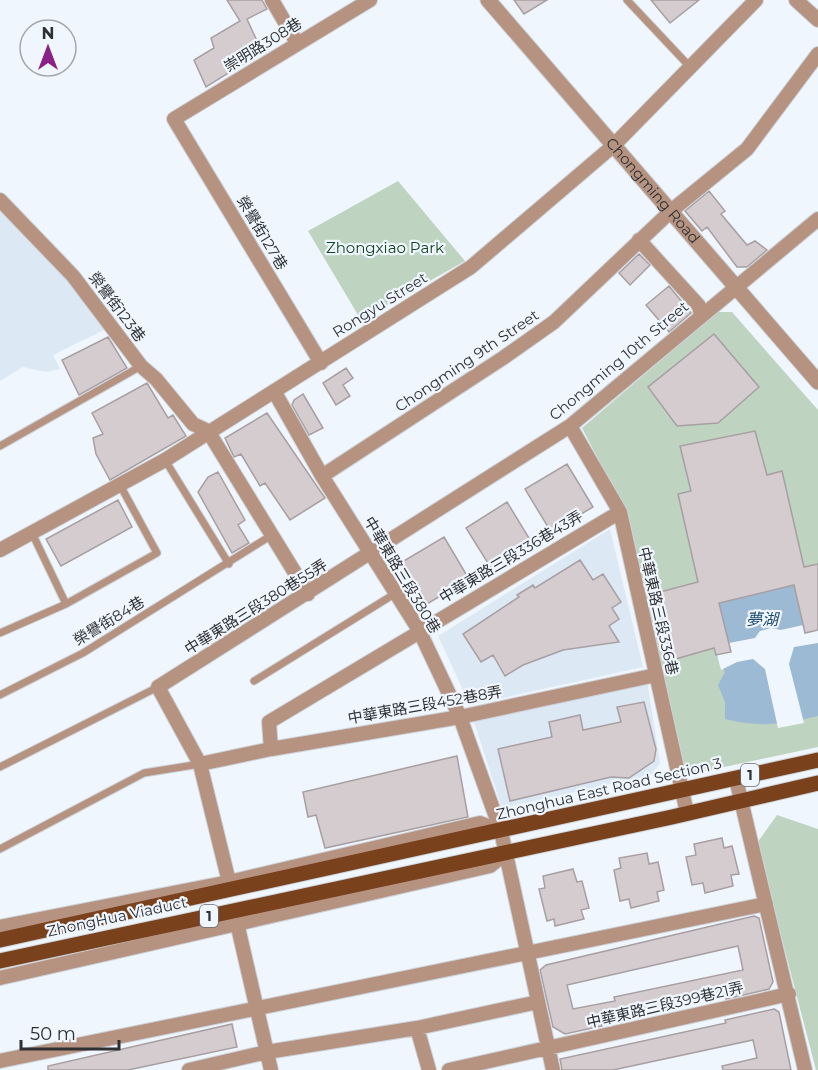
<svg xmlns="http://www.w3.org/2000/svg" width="818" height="1070" viewBox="0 0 818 1070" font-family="Montserrat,'Noto Sans TC',sans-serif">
<rect width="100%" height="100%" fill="#f0f6fd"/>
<path fill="#dce8f4" d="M0,206L26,237L78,285L108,328L53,355L60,369L46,372L23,367L0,381Z
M610,529L643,667L470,705L438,636Z
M647,680L660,763L651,775L502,808L473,719Z"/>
<path fill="#bed4c1" d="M398,181L465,261L361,320L308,231Z
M717,312H732L818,410V747L696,773L687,770L680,761L622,505L582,428Z
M777,815L818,829V1070H816L757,843Z"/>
<path fill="#9cbad4" d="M799,546L818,620V716C783,724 761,728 725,719V702L718,685L725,672L716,655L695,571Z"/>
<path fill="#f0f6fd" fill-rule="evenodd" d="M799,546L818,620V643L794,647L789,664L804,723L778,728L765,669L753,659L737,662L721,670L695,571ZM794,585L803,625L781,630L771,628L760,631L755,638L729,643L719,603Z"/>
<path fill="#d5cccf" stroke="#a79fa2" stroke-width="1.5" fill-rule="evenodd" d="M227,0H262L267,9L247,19L262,52L206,87L194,60L214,48L211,38L240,21Z
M514,0H547L524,14Z
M651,0H699L670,23Z
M709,191L725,211L721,214L747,245L755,241L767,250L747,267H737L707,227L702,231L685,211Z
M639,254L650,265L630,285L619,273Z
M669,286L691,313L669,332L646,305Z
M714,334L759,387L718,423L677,426L648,387Z
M108,337L127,368L79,395L62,360Z
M346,368L353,378L343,385L350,396L336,405L323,383Z
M147,383L168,418L173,415L186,436L110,480L96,454L93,438L103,434L92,413Z
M303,394L323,428L309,435L292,405L294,400Z
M267,413L325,498L290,520L265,483L260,486L241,454L234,457L225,438Z
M755,431L767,475L782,471L804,567L818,564V630L805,633L794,585L719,603L731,652L716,655L714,648L672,660L656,593L698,582L678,494L691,491L680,446Z
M567,464L593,507L551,532L525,489Z
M218,472L245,520L238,525L249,543L232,553L198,492L208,477Z
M118,500L132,527L61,566L46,539Z
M507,502L532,543L491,568L466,528Z
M444,537L469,579L427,604L402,562Z
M580,560L593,580L603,574L621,602L612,608L619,619L609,626L619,642L563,650L523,665L505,676L493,655L481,662L463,634L519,597L517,595L533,585L535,588Z
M644,702L656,749L654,761L629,778L611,777L510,801L498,749L552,737L549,722L580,715L583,730L621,722L617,707Z
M457,756L468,817L325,848L316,815L308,817L303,792Z
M722,838L724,848L732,846L739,874L731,875L733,886L705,893L703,883L692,885L686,857L696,855L694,844Z
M647,853L649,864L658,862L664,890L657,892L659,901L631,908L629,899L620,901L614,870L621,868L619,858Z
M573,869L577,882L582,881L589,908L581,910L584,919L555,926L554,919L547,921L539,889L545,888L543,876Z
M754,916L759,918L773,982L769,989L726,999L725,994L601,1021L602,1026L565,1034L553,1027L540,970L546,965ZM738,946L743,970L614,997L615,1001L573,1009L567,985Z
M774,1009L779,1012L791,1070H723L722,1066L757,1058L753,1040L613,1070H562L560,1059L726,1023L725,1020Z
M232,1024L237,1047L128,1070H48V1066Z"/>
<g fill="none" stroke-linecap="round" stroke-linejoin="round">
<g stroke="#cdd2d9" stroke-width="9">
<path id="service" d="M627,0L691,68
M0,446L141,366
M165,460L229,564
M66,604L157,553L120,485
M0,633L66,604L32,533
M254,681L396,593
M0,695L83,653L272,535
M0,767L158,687
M0,849L144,773L200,764"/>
</g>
<g stroke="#cdd2d9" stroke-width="16">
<path id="minor" d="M272,0L297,43
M796,0L818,20
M0,200L73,276L141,366L156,379L193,424L208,431L308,594
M639,240L699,306L701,315
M321,363L174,119L370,0
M274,391L322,476L419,630L460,717L501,831L553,1070
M570,426L620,512L687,813
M322,476L503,358L554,322L671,211L747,149L818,54
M0,550L165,460L471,267L613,146L756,0
M271,749L269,722L620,512
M200,764L271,749L460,717L656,675
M736,779L805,1070
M229,882L200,764L158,687L570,426L818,219
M237,923L271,1070
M0,927L229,882L480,823L501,831
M0,978L490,866L506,853
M417,1028L429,1070
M0,1061L766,904
M189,1070L267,1052L417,1028L538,1002
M449,1070L789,994"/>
</g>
<g stroke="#cdd2d9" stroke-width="17">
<g id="tertiary">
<path id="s1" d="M488,0L818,382"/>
</g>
</g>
<g stroke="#cdd2d9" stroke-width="17">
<path id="primary" d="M0,940L818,760
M0,961L672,817L818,783"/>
</g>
<use href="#service" stroke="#b59380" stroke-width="7"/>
<use href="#minor" stroke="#b59380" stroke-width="14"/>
<use href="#tertiary" stroke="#b59380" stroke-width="15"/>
<use href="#primary" stroke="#79411c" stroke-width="15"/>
</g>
<g text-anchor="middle" stroke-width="4.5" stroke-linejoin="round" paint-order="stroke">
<g fill="#f0f6fd" stroke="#686b70" stroke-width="1.5">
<rect x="741" y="764" width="18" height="22" rx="4.5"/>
<rect x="200" y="905" width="18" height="22" rx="4.5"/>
</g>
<g font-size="14" font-weight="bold" fill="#2e3033">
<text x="750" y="780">1</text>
<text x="209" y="921">1</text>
</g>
<g font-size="15" fill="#2e3033" stroke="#f0f6fd">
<text transform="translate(263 45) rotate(-32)" y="5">崇明路308巷</text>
<text dy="5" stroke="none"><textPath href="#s1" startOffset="252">Chongming Road</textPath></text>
<text transform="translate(262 233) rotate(59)" y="5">榮譽街127巷</text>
<text transform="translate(380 305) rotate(-32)" y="5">Rongyu Street</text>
<text transform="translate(117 307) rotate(53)" y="5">榮譽街123巷</text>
<text transform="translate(467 361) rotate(-34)" y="5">Chongming 9th Street</text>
<text transform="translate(619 361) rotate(-40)" y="5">Chongming 10th Street</text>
<text transform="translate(511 557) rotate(-31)" y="5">中華東路三段336巷43弄</text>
<text transform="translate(402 575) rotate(59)" y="5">中華東路三段380巷</text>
<text transform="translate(256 607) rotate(-32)" y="5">中華東路三段380巷55弄</text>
<text transform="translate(658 611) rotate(77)" y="5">中華東路三段336巷</text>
<text transform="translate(109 621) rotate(-31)" y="5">榮譽街84巷</text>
<text transform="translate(425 705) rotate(-10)" y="5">中華東路三段452巷8弄</text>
<text transform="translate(609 789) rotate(-13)" y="5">Zhonghua East Road Section 3</text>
<text transform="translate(117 917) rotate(-12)" y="5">ZhongHua Viaduct</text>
<text transform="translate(665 1005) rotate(-13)" y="5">中華東路三段399巷21弄</text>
</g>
<g font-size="15" fill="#144320" stroke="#f0f6fd">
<text x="385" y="253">Zhongxiao Park</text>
</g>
<g font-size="16" font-style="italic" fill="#1d4a6f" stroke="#f0f6fd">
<text x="762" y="625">夢湖</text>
</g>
</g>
<g transform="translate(48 48)"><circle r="28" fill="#f0f6fd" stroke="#a2a7ac" stroke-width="1.5"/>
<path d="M0-4.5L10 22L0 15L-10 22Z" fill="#892187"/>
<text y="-9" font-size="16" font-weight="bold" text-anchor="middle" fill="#2e3033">N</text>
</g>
<path d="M21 1040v9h98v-9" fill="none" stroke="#2e3033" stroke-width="3"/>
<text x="30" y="1040" font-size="18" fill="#2e3033" stroke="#f0f6fd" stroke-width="4.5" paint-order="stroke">50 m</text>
</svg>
